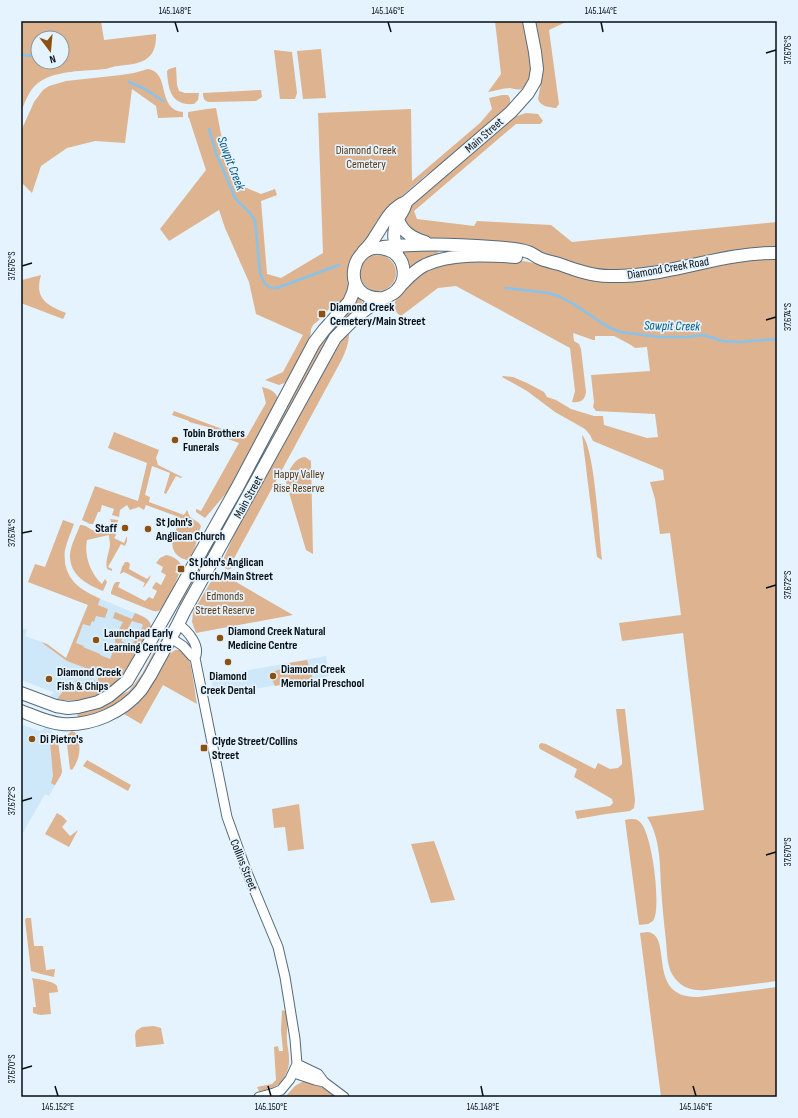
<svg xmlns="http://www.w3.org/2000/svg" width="798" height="1118" viewBox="0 0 798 1118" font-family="'Sofia Sans Condensed',sans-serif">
<rect width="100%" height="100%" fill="#e4f3fe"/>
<path fill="#cee8fa" d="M92,594L103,600L144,617L150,621L151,624V629L122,676L96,696L82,700L70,701L58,699L49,697L53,693V692L21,680V628L27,630L25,636L47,644L66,658Z
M326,656L329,676L214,696L211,677Z
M21,724L39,731L47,727L54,733L58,743L62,771L61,775L49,796L45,794L21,836Z"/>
<path fill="#ddb390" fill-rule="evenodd" d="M21,21H101L104,40L156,34C157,61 141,64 118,66C114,66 110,68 106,69C85,71 55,70 38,83C29,90 25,102 21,112ZM38,38H62V62H38Z
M495,21H524C527,36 540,81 522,89C518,90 514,89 510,88C503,88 495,91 488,92L501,74Z
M534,21H568L549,30L559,104L556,108C549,107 541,107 538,99L542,77V68Z
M321,49L326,98L303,99L297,51Z
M274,50L292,52L297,93L295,99H280Z
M176,67L177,85L179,91L185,93H199L198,100L194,104C171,106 168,89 167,71L169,69Z
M148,69C171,72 156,110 183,112V117L158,118L156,106L132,89L125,143L95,141L67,148L41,166L32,193L21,182V131L34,102L43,90L49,86L66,81L121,75L134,73Z
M261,90L262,97L256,101L209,102C204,101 203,98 203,93Z
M502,95H508L510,98V102L508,106L444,163L426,175L385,211L376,222L369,237L354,253L349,261L347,274L348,286L345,296L340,302L329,309L324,314L321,312L317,317L320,319L313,325L311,329L310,340L287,382L279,385L265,380L283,372L303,335L256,314L249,282L225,228L219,210L169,241L160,229L206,170L189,118L188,117V112L207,109L216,108L225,155L235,183L261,194L275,189L277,195L261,201L267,274L281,278L323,253L318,113L411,109L412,181L480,123L492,109L489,98Z
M526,113L538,114L543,121L540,124H516L414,211L417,219L474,226L477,221L551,225L572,242L777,222V248L668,266L610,272L426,238L405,226L404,222L406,212L420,198L432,187L514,117Z
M440,249L435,257L410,268L407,259L402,251Z
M360 273a18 18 0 1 1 36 0a18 18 0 1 1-36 0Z
M777,256V981L706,990C692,991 680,988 672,974C667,965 667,952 666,941C664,923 662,904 661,886C660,863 660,837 647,817L704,810L683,633L622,641L619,623L681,615L670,533L660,534L655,499L650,482L664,480L663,470L593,441L590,435L585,429L555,412L527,391L502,377L503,376L513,377L527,383L544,392L547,397L556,400L571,409L594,416H603L604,425L647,438L658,437L655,414L596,411L593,407L594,402L591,375L650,371L647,347L635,348L631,345L614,336H595V340H593L573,333L574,341L579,344L581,349L586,392C585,400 581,403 572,402L575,391L570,348L456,286L438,288L401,316L397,313L395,308V302L398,296L411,284L420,274L427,269L449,262L512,260L523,261L551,266L583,275Z
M41,275C34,299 47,305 66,313L63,319L21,303V280H22Z
M359,297L363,304L356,309L343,322L215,548L195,577L180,605L177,604L320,343Z
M347,334H349C349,343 345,353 341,361L232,562L234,564C233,568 230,570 226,569L224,566L223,560L239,524L329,359Z
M262,387C269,389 276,391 278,399L229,490L205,518L196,512V509L201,511L239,443L207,431L208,427L189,422V421L172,415L174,411L246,438L266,403Z
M114,432L159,450L156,458L158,465L182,477L181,478L176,476L166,494L164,493L170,473L152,466L145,495L150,497L149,502L184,515L187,510L190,517L199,523L201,526C197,537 196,552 187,560C182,559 179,557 176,554C167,543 177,529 181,518L178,517L174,526H173L172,525L173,522L172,521H174L176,516L146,505L144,510L139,507L130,510L127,505L120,510L119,517L112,515L114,509L102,505L100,512H98L94,522L93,524H90L82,520L95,486L138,501L147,463L108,448Z
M582,435C595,448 599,537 602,560L597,557Z
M305,457L311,461L313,554L306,550L285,479C290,470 294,458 305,457Z
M110,519L118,520L117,530L116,531V533H115L116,535L114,538L124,543L127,536V541L125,546L121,544L108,567L112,569V571L107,569C105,560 109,554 110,545C110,542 109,538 109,535L87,540C84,555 90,573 102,584L105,579L107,582L103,591C86,584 69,575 70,554C71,544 77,534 80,525C88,525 92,532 100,533V531L113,527Z
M63,520L74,524C71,532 67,541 65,550C64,554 65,558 65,563C69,584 83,590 100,599L98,605L108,609L105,618L96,616L94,622L92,621L90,626L83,624L76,643L84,646L83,647L100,654V655L110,659L115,647V637L123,622L113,618L115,612L132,619L135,613C142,616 150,618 151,627C147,636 141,645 136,654C132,661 128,668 123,675C107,695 82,704 57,699L64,690L68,682L71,681L75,683L76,680L80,681L79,684L98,680V677L99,673L67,661L41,642L47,644L66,658L88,605L28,582L35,564L45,567ZM132,621L142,624L143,626L131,646L121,641Z
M166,555C173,556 181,561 182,568L179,567L175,572L179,574C175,583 168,605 160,610C157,612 157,611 153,611L111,594V592L114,584L116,582H120L118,587L145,601L149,597L153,599L157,591L152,588L156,582L161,585L166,575L161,572L163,567L156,563L160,558Z
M125,562H128L130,564L129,569L147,579L151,575L149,580L144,587H143L145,583L124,572L120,574L122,567Z
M222,574L224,575L293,615L196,633L192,622L193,612L213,578L217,575Z
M163,637H164V641L133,692L108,711L79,718L78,717L77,715L82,712L129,691L142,674L158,644Z
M175,650C181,649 185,652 188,657C192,665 195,693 197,704L163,685L141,724L124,714C133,708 141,701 147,692C154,682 165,655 175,650Z
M307,660L313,679L275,686L269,673L290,666L289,663Z
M616,709H625L635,800L634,808L630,811L606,814L577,819L575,811L610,806L613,803L612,799L574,777L577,769L540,749L539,747V745L541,743L546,744L595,769L598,763L610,769L618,768L622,764V760Z
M72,731L76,733C82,747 80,759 72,770L70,769L67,744L68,734Z
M47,738L55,742H58L62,771L61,775L55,785H54L51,783L53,776L50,741L46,739Z
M87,760L131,785L128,791L83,766Z
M299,804L304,849L288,851L285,827L274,828L272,809Z
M57,813L62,816L67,821L62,827L70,836L78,830L69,847L45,834Z
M625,820C630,819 636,818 640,822C652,832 662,909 653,921L648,924L639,925Z
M434,841L437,849L455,900L431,903L411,844Z
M26,918H31L34,946H43L46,970L55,969L54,977L41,974L31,971L25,920Z
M648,932C674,936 645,998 698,997L777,987V1097H661L640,933Z
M32,978C37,979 54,981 57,986C57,986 58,991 58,992L49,993L51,1014L40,1015L33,1013V1007H36L33,982Z
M283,1010L286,1012C289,1021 286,1030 287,1040C287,1046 289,1052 289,1058C290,1069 284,1082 274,1087C269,1090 264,1090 259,1091L257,1087L272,1084L276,1080L274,1047L278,1046L279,1051H283L281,1030L282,1011Z
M154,1026L161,1028L164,1044L136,1047L135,1035L136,1031L142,1027Z
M302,1082C313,1080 327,1090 335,1097H285L295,1086Z"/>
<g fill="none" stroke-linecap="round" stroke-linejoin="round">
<path stroke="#86c4ee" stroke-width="2.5" d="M21,55L38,56
M62,60H63
M129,82L145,89L163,101
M209,129L216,153L235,198C241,206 251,211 255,221L260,273C264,283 265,288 277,288L339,265
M505,288L549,293L560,297L572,303L608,327L620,332L659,337H687L703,335L723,341L739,342L777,339"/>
<g stroke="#546b7b" stroke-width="11">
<path id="minor" d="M178,624C188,631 201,646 195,658L227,817L246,870L278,947L285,977L295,1039L297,1064L290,1079L281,1090L274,1093L259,1097
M171,638L183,646L192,656L195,658
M297,1064L318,1074L324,1082L344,1097
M294,1073L315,1080L324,1082"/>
</g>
<g stroke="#546b7b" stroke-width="14">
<path id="major" d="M398,219C402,232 412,238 425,242
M383,247C419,243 455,244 492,247C504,248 517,248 528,252C532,253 535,256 539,258C545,261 552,262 559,264C575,270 592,276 609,276C666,278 720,252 777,253
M363,252C367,248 372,243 375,237C384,224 390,208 406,202L511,112L528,93L535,81L537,69L535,52L529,21
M397,252C393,240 393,228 399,217C402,212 405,208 406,202
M401,285C408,278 415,270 425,265C451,253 488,255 516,257
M21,693L56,706L68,708L78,707L98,702L109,696L127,681L162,621L237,488L314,343L324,330L349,302L353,293L355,284
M21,711C34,716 48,723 62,724C91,726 122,713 141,690C147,681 153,671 158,661C167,645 176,629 184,612L335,338C346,327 356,316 369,307C373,304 377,302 382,299C387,296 393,295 397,290C403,284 405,276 403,267C402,260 396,252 388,250C350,235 337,302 384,298"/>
</g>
<use href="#minor" stroke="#fff" stroke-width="9"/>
<use href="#major" stroke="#fff" stroke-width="12"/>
</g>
<path fill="none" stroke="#060e13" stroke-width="1.5" d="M175,22L178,32M388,22L391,32M601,22L603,32M766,53L776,50M22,266L32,263M766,320L776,317M22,533L32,531M766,588L776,585M22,801L32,798M766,855L776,852M22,1069L32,1066M55,1086L58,1096M268,1086L271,1096M481,1086L483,1096M693,1086L696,1096"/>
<g fill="#8c510e" stroke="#e4f3fe" stroke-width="1.5">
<rect x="318" y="310" width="8" height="8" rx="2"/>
<circle cx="175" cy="440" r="4"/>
<circle cx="125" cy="528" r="4"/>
<circle cx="148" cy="529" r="4"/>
<rect x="177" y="565" width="8" height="8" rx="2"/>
<circle cx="220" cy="638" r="4"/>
<circle cx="96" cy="640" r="4"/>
<circle cx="228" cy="662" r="4"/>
<circle cx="273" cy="676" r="4"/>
<circle cx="49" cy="679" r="4"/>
<circle cx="32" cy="739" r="4"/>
<rect x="200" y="744" width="8" height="8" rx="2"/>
</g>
<g text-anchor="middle" stroke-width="3.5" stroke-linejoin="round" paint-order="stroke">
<g font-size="12" fill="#060e13" stroke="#e4f3fe">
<text transform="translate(484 135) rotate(-41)" y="4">Main Street</text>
<text transform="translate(668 268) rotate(-10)" y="4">Diamond Creek Road</text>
<text transform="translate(248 497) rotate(-61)" y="4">Main Street</text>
<text transform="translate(244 865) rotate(68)" y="4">Collins Street</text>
</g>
<g font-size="12" fill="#593613" stroke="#e4f3fe">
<text x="366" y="154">Diamond Creek<tspan x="366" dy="14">Cemetery</tspan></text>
<text x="299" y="478">Happy Valley<tspan x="299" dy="14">Rise Reserve</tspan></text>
<text x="225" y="600">Edmonds<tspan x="225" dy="14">Street Reserve</tspan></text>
</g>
<g font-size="12" font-weight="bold" fill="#060e13" stroke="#e4f3fe" text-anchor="start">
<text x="330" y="311">Diamond Creek<tspan x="330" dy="14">Cemetery/Main Street</tspan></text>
<text x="183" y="437">Tobin Brothers<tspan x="183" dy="14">Funerals</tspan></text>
<text x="156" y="526">St John's<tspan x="156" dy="14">Anglican Church</tspan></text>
<text x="117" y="532" text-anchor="end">Staff</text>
<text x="189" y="566">St John's Anglican<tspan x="189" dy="14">Church/Main Street</tspan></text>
<text x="228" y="635">Diamond Creek Natural<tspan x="228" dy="14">Medicine Centre</tspan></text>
<text x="104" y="637">Launchpad Early<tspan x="104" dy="14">Learning Centre</tspan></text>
<text x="281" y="673">Diamond Creek<tspan x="281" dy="14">Memorial Preschool</tspan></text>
<text x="57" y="676">Diamond Creek<tspan x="57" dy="14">Fish &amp; Chips</tspan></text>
<text x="228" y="680" text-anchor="middle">Diamond<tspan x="228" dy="14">Creek Dental</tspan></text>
<text x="40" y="743">Di Pietro's</text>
<text x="212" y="745">Clyde Street/Collins<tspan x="212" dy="14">Street</tspan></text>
</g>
<g font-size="13" font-style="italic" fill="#07567e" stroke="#e4f3fe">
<text transform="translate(232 163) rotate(69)" y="5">Sawpit Creek</text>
<text transform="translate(672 325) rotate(1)" y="5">Sawpit Creek</text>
</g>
</g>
<rect width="798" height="1118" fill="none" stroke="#e4f3fe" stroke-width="44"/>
<g transform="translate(50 50) rotate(164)"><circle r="19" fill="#e4f3fe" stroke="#8b97a0"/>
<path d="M0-3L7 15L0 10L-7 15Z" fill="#8c510e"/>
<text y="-6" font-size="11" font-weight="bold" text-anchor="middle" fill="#060e13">N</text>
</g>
<rect x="22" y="22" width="754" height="1074" fill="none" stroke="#060e13" stroke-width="1.5"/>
<g font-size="10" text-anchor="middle" fill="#060e13">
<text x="175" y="14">145.148°E</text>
<text x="388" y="14">145.146°E</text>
<text x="601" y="14">145.144°E</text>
<text transform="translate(787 50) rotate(-90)" y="4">37.676°S</text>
<text transform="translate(11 266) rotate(-90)" y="4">37.676°S</text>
<text transform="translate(787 317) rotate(-90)" y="4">37.674°S</text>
<text transform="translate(11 533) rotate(-90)" y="4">37.674°S</text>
<text transform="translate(787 585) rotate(-90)" y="4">37.672°S</text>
<text transform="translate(11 801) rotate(-90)" y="4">37.672°S</text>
<text transform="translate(787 852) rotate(-90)" y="4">37.670°S</text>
<text transform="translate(11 1069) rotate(-90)" y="4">37.670°S</text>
<text x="58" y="1110">145.152°E</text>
<text x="271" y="1110">145.150°E</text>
<text x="483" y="1110">145.148°E</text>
<text x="696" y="1110">145.146°E</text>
</g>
</svg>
